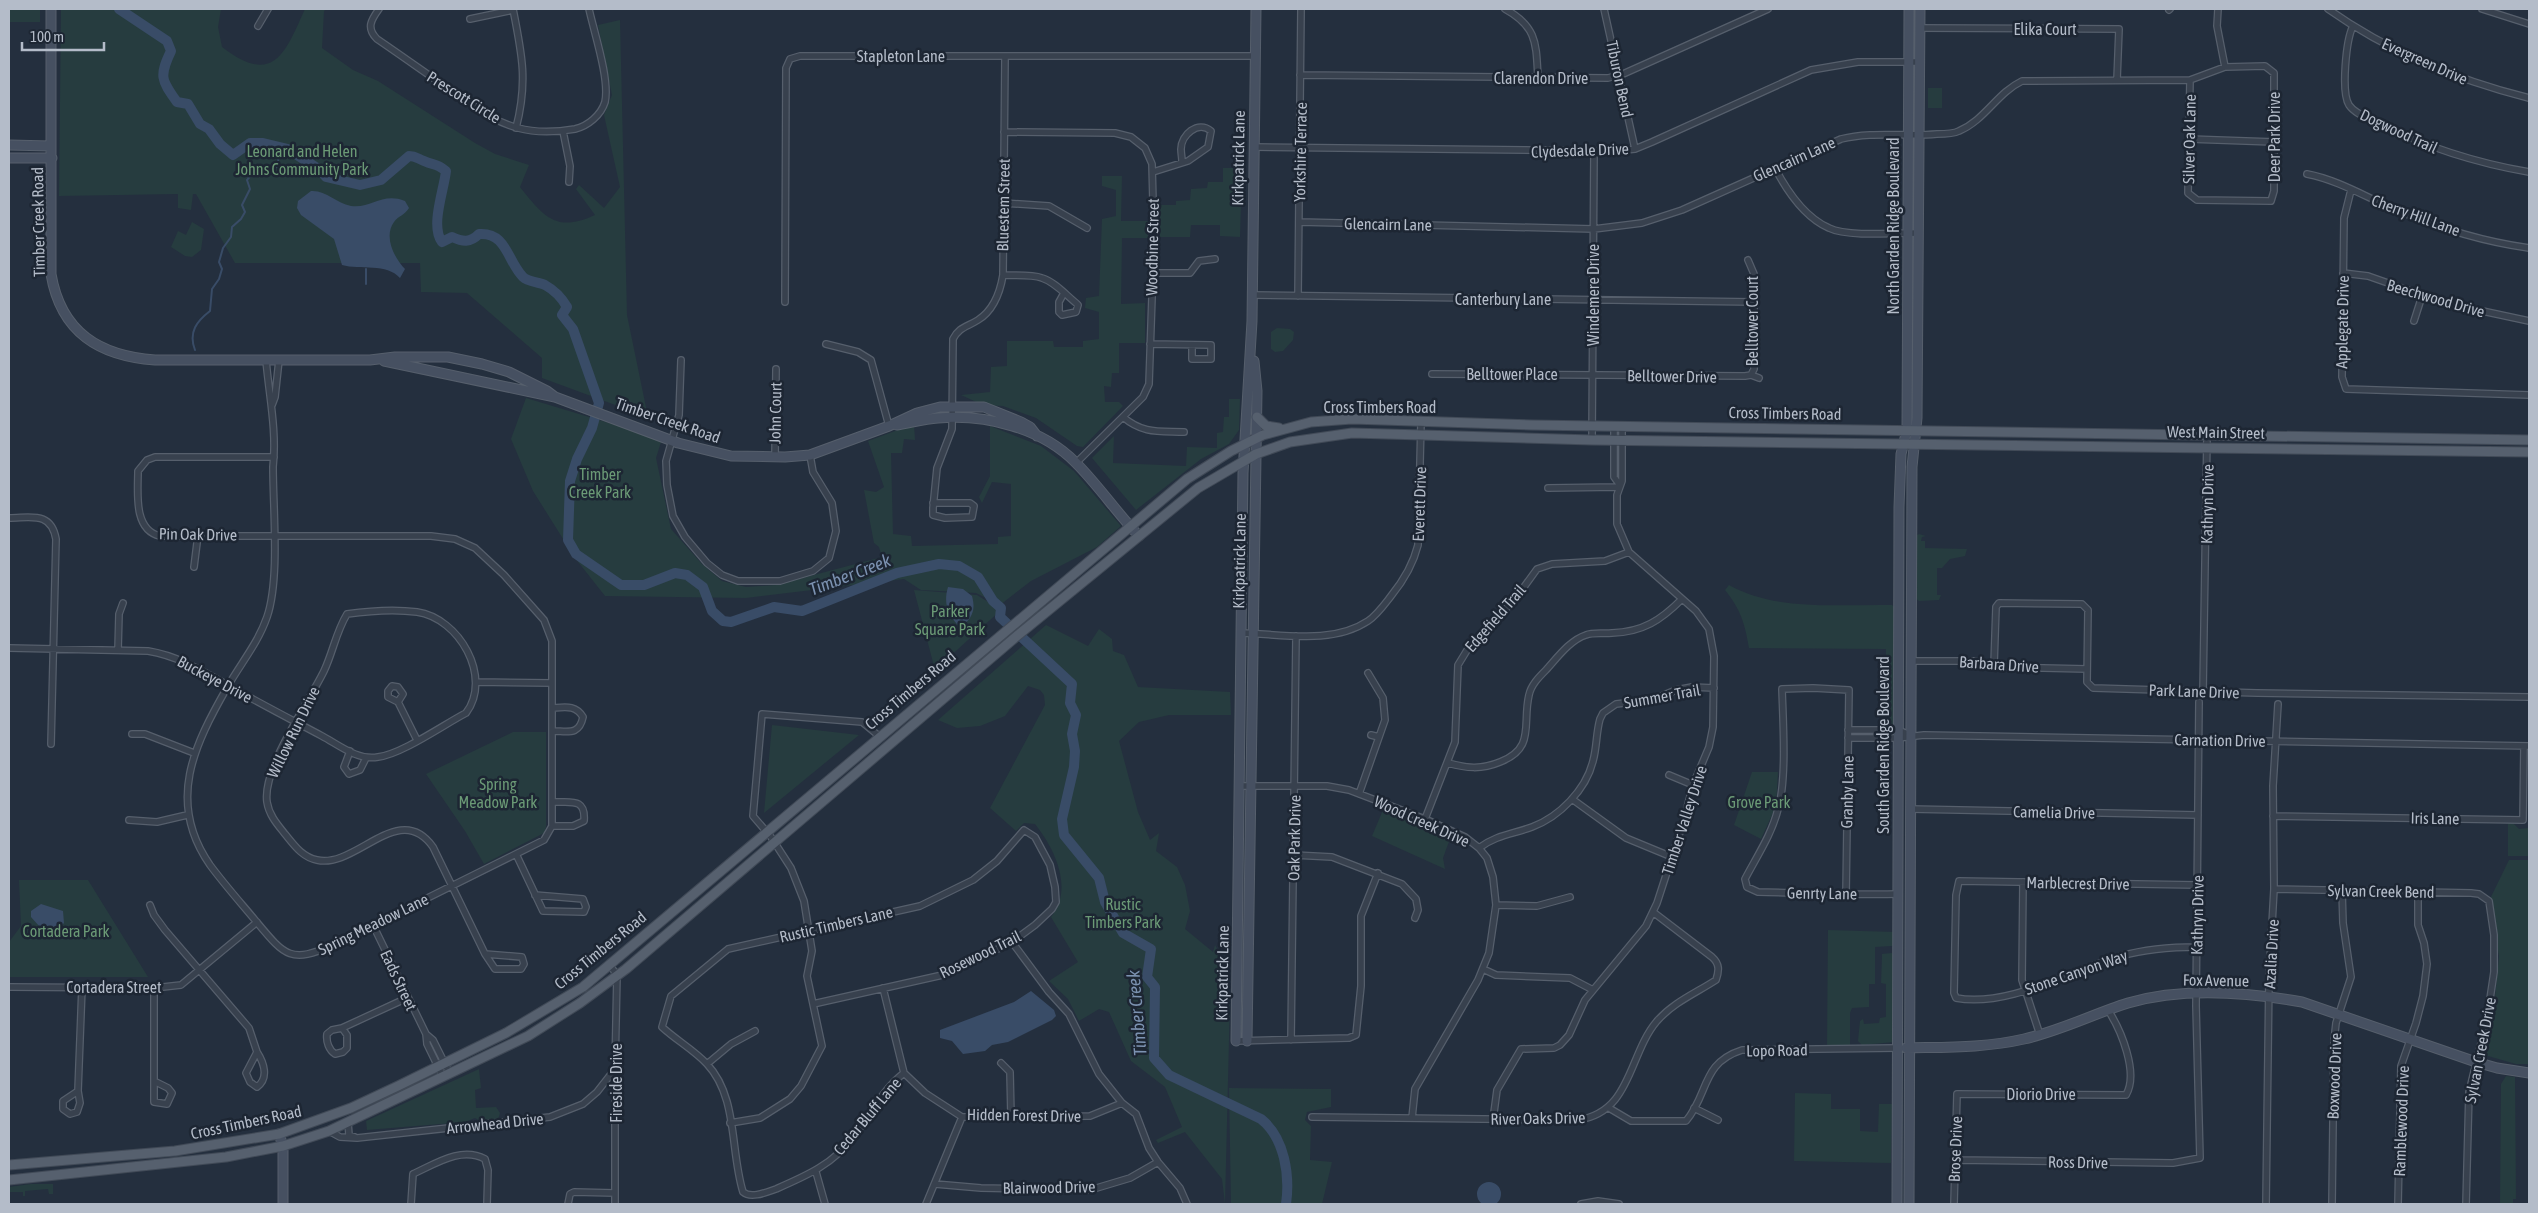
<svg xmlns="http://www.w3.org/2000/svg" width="2538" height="1213" viewBox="0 0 2538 1213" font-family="'Asap Condensed',sans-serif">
<rect width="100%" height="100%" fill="#242f3e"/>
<path fill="#263c3f" d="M9,9H40V22H9Z
M61,9H221L218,27L222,47C274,87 285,53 305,9H326L324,11L322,48L353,70L378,81L475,143L495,154L529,165L520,187C544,217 556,233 595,215L576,189L579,185L604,208L620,187L604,115L612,95L598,25L620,20L627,315L648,417L542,378V358L467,293L421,292L420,263H235L196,194H193L191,210L178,208V194L59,196Z
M1928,88H1942V108H1928Z
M1223,168H1242L1240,237L1220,236V225H1191L1190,237H1160V205H1176V201L1190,200L1191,189L1207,188L1208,182H1223Z
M1102,176H1122L1121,221H1148V238H1122L1121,304L1145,303V343H1119V373H1112L1111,387L1104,386L1105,402H1119L1123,406L1083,447L1077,446L1036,418L1003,406L983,405L961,395L990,392L991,367L1007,366V341H1053L1054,347H1083V341L1099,339V312L1085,308L1086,298L1099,296L1102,219L1116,216V190L1102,186Z
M192,222L204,229L201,250L192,257L185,256L171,247L178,231L186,235Z
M1277,328L1290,329L1294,332L1293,340L1283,351L1275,352L1271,349V332Z
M526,398L662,439L656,458L671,529L702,564L722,581L746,587L776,585L882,557L879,547L874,543L864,490L876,492L884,487L868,441L914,424L915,440L904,439L902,453H891L893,534L911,536L912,546L998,544V537L1011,536V484L992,482L982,503L979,497L990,476V426L1041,446L1074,471L1121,526L1097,547L1031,581L1000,605L976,593L921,590L904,579L746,598L605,596L575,558L533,491L511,439Z
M1229,399H1240L1239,430L1229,444L1201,459L1136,510L1092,458L1114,436L1113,463L1186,466L1187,447L1217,448V433L1223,432L1224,417H1229Z
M1919,534L1926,536L1922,537L1921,541H1925V548L1967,549L1965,556L1950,559L1942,568H1937V595H1941L1939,600L1919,601L1915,598L1916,536Z
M1729,585C1778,612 1837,604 1892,605L1896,608L1895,725L1890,728L1886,727V649L1749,648C1745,624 1741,610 1725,590Z
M914,590L977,595L1001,610L935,670Z
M1046,625L1088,646L1099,629L1112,639L1113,651L1124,655L1138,687L1230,692L1231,715H1169L1139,722L1119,741L1138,812L1150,840L1159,833L1156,851L1177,867L1185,885L1190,911L1185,929L1213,952L1215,945L1227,966V994L1230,998L1225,1204L1222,1179L1185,1132L1158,1143L1156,1140L1182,1127L1165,1087L1131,1061L1109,1012L1099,1009L1079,1021L1068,999L1049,981L1078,962L1051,917C1074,889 1055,849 1035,824L1024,823L1016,831L990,808L1045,705L1044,695L1040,690L1028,686L1005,716L980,726L957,728L938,720Z
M772,725L859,735L764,813Z
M513,732H546V827L544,833L484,864L465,831L426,774Z
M1752,772H1778L1776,806L1761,839L1734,825Z
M1383,810L1451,836L1443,858L1445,869L1372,836Z
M2508,823H2513L2519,829L2529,828V856H2508Z
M2509,860H2529V1064H2516L2481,1054L2495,998L2499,956L2489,901Z
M19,880H88L148,977H9V942L21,926Z
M1828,930L1895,932V943L1892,946L1875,947V984H1869V1007L1852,1008L1850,1013V1046L1827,1047Z
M1892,953L1895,957L1894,1042L1862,1045L1858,1041L1860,1021L1863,1019L1864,1024L1879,1023L1880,1018L1886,1017V984L1881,983L1882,956V954Z
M479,1069L481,1088L475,1090L476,1108L496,1107L500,1113L498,1120L484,1123L475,1118L465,1122L367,1130L366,1121Z
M2506,1076L2515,1077L2516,1199H2513V1204H2500L2501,1084Z
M1229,1088L1331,1089V1107L1307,1112L1305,1120L1311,1126L1310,1160L1332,1162L1322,1204H1231Z
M1795,1093L1831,1094V1109H1860V1131L1878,1132L1879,1104H1892L1891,1163L1794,1161Z
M31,1184H53V1194H49L48,1189L25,1191V1196H23V1192H9V1187Z"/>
<path fill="#394c67" d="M311,191C326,190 336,203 351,206C371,209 382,192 405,201L409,208C405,215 398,216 394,222C383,237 395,259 405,269L400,278C387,263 360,270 342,265L334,239L301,215L297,208L298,201Z
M948,587L963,589L972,596C976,611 972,617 961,628C948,616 943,604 948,587Z
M41,904L63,911L64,923L60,927L47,928L46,925L39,926L31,917V911Z
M1031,991L1054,1010L1056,1016L1052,1020L1008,1042L992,1045L985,1051L963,1054L952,1041L940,1038V1030L1014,1002Z
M1477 1194a12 12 0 1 1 24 0a12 12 0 1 1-24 0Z"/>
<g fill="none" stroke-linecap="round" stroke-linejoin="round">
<path stroke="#394c67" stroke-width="2" d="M366,269V284
M195,350C188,332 197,321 210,311L212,289L219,279L222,269L219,262L223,248L231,237L232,227L241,219L245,212L242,205L250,189L247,180C254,169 269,173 278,166V159L288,149"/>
<path stroke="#394c67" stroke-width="10" d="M119,9L167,41L171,51C159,76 161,80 177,102L188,104L200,124L209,129L220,144L233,155L250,143H263L288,149L320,170L326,177L360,185L381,180L409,156C416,156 418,159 424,161C435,166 435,162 446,171C444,190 430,226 442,242L452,237C463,242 470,243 479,234C507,232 507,261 523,277C528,282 539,282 545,285C554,290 562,298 567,307L562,315L573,329L599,403L592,428L577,459L570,481L568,540L576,554L621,585H644L675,573L687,575L703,587L712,611L723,621L731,622L774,607L802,611L897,573L939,564L959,566L978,577L993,601L1001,608L1000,617L1072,684L1070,703L1076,715L1072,734L1075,751L1074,767L1062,819L1064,835L1099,878L1105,902L1123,933L1151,949L1147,977L1155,987L1154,1058L1169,1075L1261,1119C1285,1138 1290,1176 1286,1204"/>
<g stroke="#565f6c" stroke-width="8">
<path id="street" d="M379,9C371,20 366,28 377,39C402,56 427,74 452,91C473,105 494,122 518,128C536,133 557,132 575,129C588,126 601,115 605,102C610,80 594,32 589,9
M513,9C522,54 528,82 516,128
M1505,9C1538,27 1536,45 1538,78
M1604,9L1635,149
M2218,9L2217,26L2225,67
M2328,9C2389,52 2457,80 2529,98
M2482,9L2529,24
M2169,10L2170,9
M470,19L513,10
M258,26L268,9
M2353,26C2346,40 2341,92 2349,105C2355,114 2368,118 2378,123C2426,147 2476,163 2529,172
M1919,28L2119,29L2117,80
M1300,75L1608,78L1623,74L1768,9
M563,131L570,166L569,182
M1004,132L1115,133L1131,137L1145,148L1152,164L1154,239L1149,384L1143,397L1076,463
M2189,139L2274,142
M1254,147L1616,151L1635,149L1652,142L1811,70L1858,62H1919
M1775,168C1787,191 1804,217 1829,228C1847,237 1896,233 1918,233
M1153,172L1188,161L1208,147L1211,131C1198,120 1181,135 1181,149C1181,153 1182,158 1182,161
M2307,174C2339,180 2369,199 2399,211C2439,228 2486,242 2529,248
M2351,190L2344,218L2342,377L2346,389L2529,395
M1003,203L1049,206L1087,228
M1299,222L1594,229L1642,223L1682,210L1841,139C1872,131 1905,137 1937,134C1944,134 1953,134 1959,131C1985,120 1997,93 2022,81L2190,80L2225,67L2265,66L2274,73V191L2271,201L2197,200L2188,193L2190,80
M1748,260L1754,274V369L1751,375
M1153,273H1190L1199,261L1215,259
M2343,273L2368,276L2445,303L2529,321
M1003,275C1014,276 1031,274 1042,278C1055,282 1066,295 1076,303L1078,305L1076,312L1062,315L1059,312V302L1064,293
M1252,295L1754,302
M1298,296L1301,9
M785,302L786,68L790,59L800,56H1255
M2414,321L2422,296
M826,344L858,352L871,360L889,426
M1150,344L1211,345V359H1192V345
M266,360C269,395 277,431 273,467C273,509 280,579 267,617C258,643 241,663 228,686C194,745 166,802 210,865C224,884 240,902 255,920C285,956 290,964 333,945L544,840L552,826V641L544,620L504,575L475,548L455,539L431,536H160C133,530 138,492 138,471L147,460L155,457H274
M681,360L679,415L666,461L667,485L673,516L685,537L707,563L722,575L738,581H780L813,571L829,558L836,531L832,503L813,472L810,455
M1432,374L1745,376L1751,375
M1751,375L1759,378
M272,405L275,397L279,360
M1123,417C1143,434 1159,431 1184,432
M1614,426V477L1619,484
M1592,440L1594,151
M775,457L776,369
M1548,488L1618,487
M933,503H970L974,506L972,517L945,518L933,515V508L937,468L952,429L953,339C959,327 967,327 978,320C994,310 1000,293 1003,275L1005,57
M9,518C31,518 51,511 56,539L51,744
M194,567L198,535
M1242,633C1282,634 1332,645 1368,621C1377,615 1384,605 1391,596C1404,580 1413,565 1418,545L1421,422
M9,648L148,651C179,656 204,672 231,687C261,704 292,720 322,736C339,745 358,761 378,757C402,754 443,725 466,713C493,677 459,618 417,612C395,609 368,611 347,614C336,632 333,652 324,671C309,702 262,768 267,802C269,815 277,824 285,834C294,845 302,857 317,860C356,869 399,799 433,847L485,954
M118,650L119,614L123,603
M1911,661H1973L2005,667L2087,669
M1994,665L1996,607L1999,603L2082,604L2088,610L2087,682L2093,688L2257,693L2529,697
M477,682L552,683
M2203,692L2207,436
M398,702L388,697V691L392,686L398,687L403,694L398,702L417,740
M1848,730H1898L1910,735
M552,731C568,731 579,736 583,717C576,705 566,707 553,708
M132,734H145L194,753
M1371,735L1379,737
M1848,738H1898L1924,735L2529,746
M350,751L344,767L349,774L360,770L366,758
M1448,763C1466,768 1481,770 1500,762C1536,748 1522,724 1529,695C1531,685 1539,677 1546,670C1557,658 1570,640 1586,635C1593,632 1604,634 1612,633C1643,632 1661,620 1682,599
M1669,775L1693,785
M1239,786H1327L1349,790L1425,819L1465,837L1479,848L1487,858L1493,877L1496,905L1489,953L1478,980L1415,1089L1412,1118
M1359,794L1385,720L1383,698L1368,673
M1572,799L1626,838L1672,857
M1910,809L2198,815
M2273,816L2523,820L2524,746
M1425,819L1455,742L1458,665L1469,647L1516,598L1537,569L1552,564L1605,561L1629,552
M129,820L157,822L187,815
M552,826H573L584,821C586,797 570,803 553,802
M1479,848C1496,835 1513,834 1532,827C1559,817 1586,790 1593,761C1597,747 1596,733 1600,719L1603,713L1616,704L1652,700L1676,690L1692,687L1714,688
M516,854L543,911L584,912L586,907L583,899L535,895
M1294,855L1332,857L1402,884L1416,899L1418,910L1415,918
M2023,882L2022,980L2040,1035
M2274,889L2471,893L2479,894L2489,901L2494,935V972L2487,1019L2469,1092L2466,1204
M1846,894L1849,690L1813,688L1782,689C1783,721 1787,780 1778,809C1772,834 1757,856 1745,879L1747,887L1758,892C1805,893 1852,895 1898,894
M150,905L154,915L165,930L249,1028L257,1052L246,1073L250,1082L257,1087C269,1078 264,1063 257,1052
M1496,905L1537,906L1570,897
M373,925L426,1034L427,1044L443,1077
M1012,942L1049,992L1069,1014L1099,1074L1122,1103L1136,1114L1149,1148L1158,1162L1180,1188L1187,1204
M2197,947C2170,947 2146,949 2121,956C2072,970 2008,1008 1956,998L1954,993L1956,895L1959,881L2197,885
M485,954L522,957L524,964L521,969H495Z
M609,964L617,975L615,1069V1204
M1483,969L1496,975L1570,978L1593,990
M9,987L154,988L181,985L257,922
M883,988L904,1073L925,1093L962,1117L1090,1116L1122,1103
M813,1004L947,974L1012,942L1035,925L1052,909L1056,902L1055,887L1050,865L1035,837L1024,830L997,861L973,880L920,906L728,949L671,996L662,1027C676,1040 694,1050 707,1064C738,1097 730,1150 743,1192C751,1199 767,1192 776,1189C806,1176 834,1164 854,1136C871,1114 882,1090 904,1073
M342,1028L347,1035V1048L343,1052L335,1054C329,1050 326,1042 327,1034L332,1030L342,1028L407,998
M426,1034L433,1040L450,1074
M1291,1040L1296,636
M1236,1041L1349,1038L1356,1035L1361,986V916L1378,873
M1001,1063L1010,1072L1011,1116
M707,1064L731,1044L755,1031
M154,1081V988
M154,1081L168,1088L172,1093L167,1104L154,1102Z
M78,1091L80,1103L77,1112L70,1114L63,1109V1101L78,1091L82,987
M1609,1108L1631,1121H1686C1709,1094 1701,1063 1742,1050L1898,1048
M1694,1108L1718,1120
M1312,1117L1578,1120C1632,1112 1628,1055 1657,1021C1674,1002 1696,993 1716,980C1719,971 1720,964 1712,957L1653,912
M1493,1120L1497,1090L1521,1049L1554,1048L1560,1045L1569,1035L1585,1000L1646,926L1657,903L1683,823L1693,785L1709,747L1713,727L1714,656L1709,629L1696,611L1629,552L1617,524V495L1622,481V426
M348,1122L349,1135L355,1137
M730,1123L760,1118L790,1099L801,1086L822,1046L807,976L812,951L804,901L791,868L771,837L753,816L762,714L862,722L879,736
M329,1131L340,1137L357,1138L550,1117L583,1104L597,1092L615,1069
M1955,1160L2173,1163L2200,1158L2196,1006L2199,702
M816,1172L825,1204
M935,1184L981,1188L1090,1190L1130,1178L1158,1162
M411,1204L413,1174C435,1164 461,1146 485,1159L488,1170L487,1204
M568,1204L570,1194L574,1192L615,1193
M926,1204L962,1117
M1581,1204L1598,1201L1619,1204
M1954,1204L1957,1094L2126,1095C2139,1073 2121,1030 2108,1010
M2266,1204L2269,978L2274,889L2273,786L2278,704
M2332,1204L2334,1041L2336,1023L2351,977L2343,923L2342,890
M2398,1204L2401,1066L2416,1023L2423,996L2427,964L2424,943L2418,925V892"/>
</g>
<g stroke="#565f6c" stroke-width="11">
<path id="secondary" d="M51,9V274C61,333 100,356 155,360H370L395,357H448L482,364L509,372L547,391L555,397
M9,145L51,146
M9,158H52
M384,361L555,397L678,443L731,456L785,457L810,455L889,426L917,413L940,407H984L1021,422L1030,427L1037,436
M897,425C910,423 924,419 938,418C986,414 1042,428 1076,463C1099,486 1117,513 1139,536
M1236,1041L1243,473L1252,321L1256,9
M1247,1041L1257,391L1254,361
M1906,1048C1945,1047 1985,1048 2024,1039C2060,1031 2093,1014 2128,1003C2183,987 2246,992 2302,1002L2476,1062L2497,1068L2529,1073
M279,1134L283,1146V1204
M1897,1204L1899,507L1901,454L1907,430L1909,9
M1909,1204L1912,467L1917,418L1920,9"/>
</g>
<g stroke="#414a57" stroke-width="11">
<path id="primary" d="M1257,417L1266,426L1279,428
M9,1165L175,1151L279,1134L351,1108L398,1086L506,1033L583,987L1187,479L1231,451L1263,435L1311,422L1352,419L1531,425L2529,440
M9,1180L226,1157L283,1146L329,1131L528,1036L580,1003L626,969L1018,635L1198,488L1256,454L1290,442L1352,433L1592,440L2529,452"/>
</g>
<use href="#street" stroke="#38414e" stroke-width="5.5"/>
<use href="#secondary" stroke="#465061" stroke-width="9"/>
<use href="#primary" stroke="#56606e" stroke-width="9"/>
</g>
<g text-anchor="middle" stroke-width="5" stroke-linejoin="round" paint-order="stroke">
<g font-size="16" fill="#b4bcc9" stroke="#1d2633">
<text x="2045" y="35">Elika Court</text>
<text x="901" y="62">Stapleton Lane</text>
<text transform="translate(2425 61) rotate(24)" y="6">Evergreen Drive</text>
<text x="1541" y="84">Clarendon Drive</text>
<text transform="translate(1620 79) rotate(78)" y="6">Tiburon Bend</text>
<text transform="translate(464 97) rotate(32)" y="6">Prescott Circle</text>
<text transform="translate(2399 131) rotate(25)" y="6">Dogwood Trail</text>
<text transform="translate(2274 137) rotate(-90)" y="6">Deer Park Drive</text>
<text transform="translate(2189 139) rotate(-89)" y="6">Silver Oak Lane</text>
<text transform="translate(1580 150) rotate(-2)" y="6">Clydesdale Drive</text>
<text transform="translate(1300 152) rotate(-89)" y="6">Yorkshire Terrace</text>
<text transform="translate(1238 158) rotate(-89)" y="6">Kirkpatrick Lane</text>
<text transform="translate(1794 159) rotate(-24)" y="6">Glencairn Lane</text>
<text transform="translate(1003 205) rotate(-89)" y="6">Bluestem Street</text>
<text transform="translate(2416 215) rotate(20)" y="6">Cherry Hill Lane</text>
<text transform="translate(38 222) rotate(-91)" y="6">Timber Creek Road</text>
<text transform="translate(1388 224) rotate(1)" y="6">Glencairn Lane</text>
<text transform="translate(1893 226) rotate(-90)" y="6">North Garden Ridge Boulevard</text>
<text transform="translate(1152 247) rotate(-89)" y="6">Woodbine Street</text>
<text transform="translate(1593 295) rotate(-90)" y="6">Windemere Drive</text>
<text transform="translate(2436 298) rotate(16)" y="6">Beechwood Drive</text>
<text x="1503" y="305">Canterbury Lane</text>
<text transform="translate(1752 321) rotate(-90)" y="6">Belltower Court</text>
<text transform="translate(2342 322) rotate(-89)" y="6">Applegate Drive</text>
<text x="1512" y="380">Belltower Place</text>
<text transform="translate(1672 376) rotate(1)" y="6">Belltower Drive</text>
<text x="1380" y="413">Cross Timbers Road</text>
<text transform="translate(775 413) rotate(-89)" y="6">John Court</text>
<text transform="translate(1785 413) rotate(1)" y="6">Cross Timbers Road</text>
<text transform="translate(668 420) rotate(19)" y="6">Timber Creek Road</text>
<text transform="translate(2216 432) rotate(1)" y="6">West Main Street</text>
<text transform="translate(1419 504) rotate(-88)" y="6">Everett Drive</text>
<text transform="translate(2207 504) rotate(-89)" y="6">Kathryn Drive</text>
<text transform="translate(198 534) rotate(1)" y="6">Pin Oak Drive</text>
<text transform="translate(1239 561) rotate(-89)" y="6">Kirkpatrick Lane</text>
<text transform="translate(1495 618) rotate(-49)" y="6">Edgefield Trail</text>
<text transform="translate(1999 664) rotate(4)" y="6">Barbara Drive</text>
<text transform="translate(215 679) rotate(28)" y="6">Buckeye Drive</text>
<text transform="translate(910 690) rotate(-40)" y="6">Cross Timbers Road</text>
<text transform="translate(2194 691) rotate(2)" y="6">Park Lane Drive</text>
<text transform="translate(1662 696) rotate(-10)" y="6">Summer Trail</text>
<text transform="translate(293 732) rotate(-64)" y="6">Willow Run Drive</text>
<text transform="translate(2220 740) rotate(1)" y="6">Carnation Drive</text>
<text transform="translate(1883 745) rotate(-90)" y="6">South Garden Ridge Boulevard</text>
<text transform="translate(1847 792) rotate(-89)" y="6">Granby Lane</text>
<text transform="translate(2054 812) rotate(1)" y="6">Camelia Drive</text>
<text transform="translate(2435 818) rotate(1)" y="6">Iris Lane</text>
<text transform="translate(1684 820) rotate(-72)" y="6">Timber Valley Drive</text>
<text transform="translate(1422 821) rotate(24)" y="6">Wood Creek Drive</text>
<text transform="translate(1294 838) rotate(-89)" y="6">Oak Park Drive</text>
<text transform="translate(2078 883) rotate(1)" y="6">Marblecrest Drive</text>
<text transform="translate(2381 891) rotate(1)" y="6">Sylvan Creek Bend</text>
<text transform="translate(1822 893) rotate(1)" y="6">Genrty Lane</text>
<text transform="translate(2197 915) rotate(-89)" y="6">Kathryn Drive</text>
<text transform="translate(373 924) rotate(-26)" y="6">Spring Meadow Lane</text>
<text transform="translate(836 924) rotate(-13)" y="6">Rustic Timbers Lane</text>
<text transform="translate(600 950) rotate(-39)" y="6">Cross Timbers Road</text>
<text transform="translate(980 954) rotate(-26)" y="6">Rosewood Trail</text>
<text transform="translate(2271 954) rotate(-87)" y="6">Azalia Drive</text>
<text transform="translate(2076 972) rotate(-19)" y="6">Stone Canyon Way</text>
<text transform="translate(1222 973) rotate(-89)" y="6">Kirkpatrick Lane</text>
<text transform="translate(399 980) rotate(65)" y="6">Eads Street</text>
<text transform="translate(2216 980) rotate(1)" y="6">Fox Avenue</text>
<text x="114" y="993">Cortadera Street</text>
<text transform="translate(1777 1050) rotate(-1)" y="6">Lopo Road</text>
<text transform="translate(2480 1050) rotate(-79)" y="6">Sylvan Creek Drive</text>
<text transform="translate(2334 1076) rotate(-88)" y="6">Boxwood Drive</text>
<text transform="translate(616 1083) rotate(-90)" y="6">Fireside Drive</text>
<text x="2041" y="1100">Diorio Drive</text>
<text transform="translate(1024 1115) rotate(1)" y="6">Hidden Forest Drive</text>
<text transform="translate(867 1116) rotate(-50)" y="6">Cedar Bluff Lane</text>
<text transform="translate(1538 1118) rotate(-1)" y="6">River Oaks Drive</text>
<text transform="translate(2401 1121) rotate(-88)" y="6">Ramblewood Drive</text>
<text transform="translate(246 1122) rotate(-12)" y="6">Cross Timbers Road</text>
<text transform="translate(495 1123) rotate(-6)" y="6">Arrowhead Drive</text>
<text transform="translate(1955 1149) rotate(-88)" y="6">Brose Drive</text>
<text transform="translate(2078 1162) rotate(1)" y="6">Ross Drive</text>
<text transform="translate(1049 1187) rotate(-1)" y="6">Blairwood Drive</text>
</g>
<g font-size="16" fill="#6b9a76" stroke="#1d2633">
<text x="302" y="157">Leonard and Helen<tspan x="302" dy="18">Johns Community Park</tspan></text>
<text x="600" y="480">Timber<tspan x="600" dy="18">Creek Park</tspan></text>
<text x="950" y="617">Parker<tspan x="950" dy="18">Square Park</tspan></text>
<text x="498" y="790">Spring<tspan x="498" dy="18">Meadow Park</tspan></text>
<text x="1759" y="808">Grove Park</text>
<text x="1123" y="910">Rustic<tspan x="1123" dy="18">Timbers Park</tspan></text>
<text x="66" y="937">Cortadera Park</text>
</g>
<g font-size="18" font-style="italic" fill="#7c92b1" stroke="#1d2633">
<text transform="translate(850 575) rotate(-21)" y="6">Timber Creek</text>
<text transform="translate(1137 1013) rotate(-95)" y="6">Timber Creek</text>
</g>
</g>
<rect width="2538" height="1213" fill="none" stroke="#b4bcc9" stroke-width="20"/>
<path d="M22 42v8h82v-8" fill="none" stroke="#b4bcc9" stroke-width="2.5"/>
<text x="30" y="42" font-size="15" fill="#b4bcc9" stroke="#1d2633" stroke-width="4" paint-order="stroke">100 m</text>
</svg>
